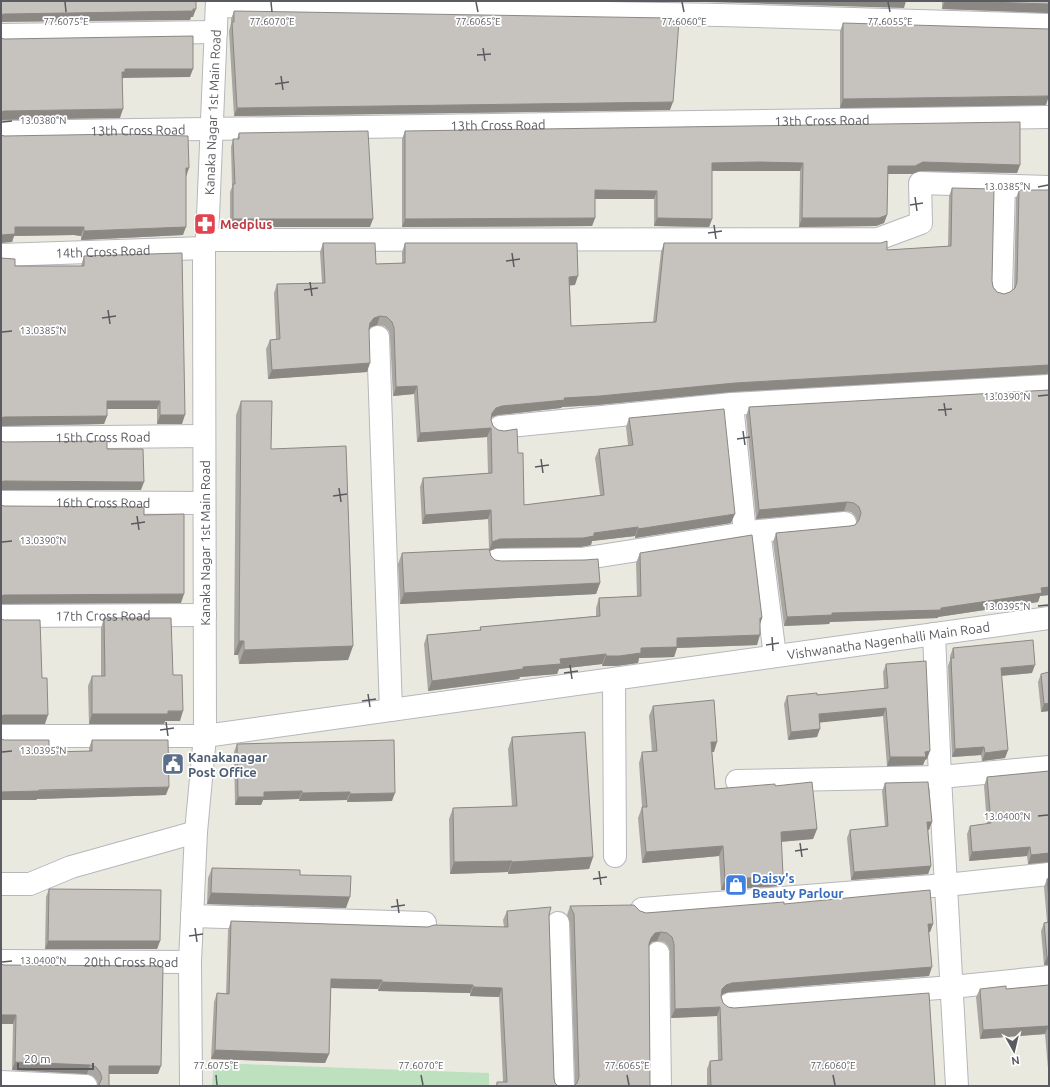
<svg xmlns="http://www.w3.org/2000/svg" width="1050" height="1087" viewBox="0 0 1050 1087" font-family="Ubuntu,sans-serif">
<rect width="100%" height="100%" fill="#eae9e0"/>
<path fill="#bde1bf" d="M214,1063L489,1073V1086H212Z"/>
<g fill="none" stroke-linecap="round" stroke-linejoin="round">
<g stroke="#b5b7bc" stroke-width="24">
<g id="minor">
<path d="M217,6L720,15L1049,25"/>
<path d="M1,35L216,32"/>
<path id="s1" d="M1,132L1049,117"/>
<path d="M207,240L878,239L921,223L920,183L1049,187"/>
<path id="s2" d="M1,255L204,248"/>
<path d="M1001,290L1004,186"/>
<path d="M378,337L391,710"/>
<path d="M732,404L1048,386"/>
<path d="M500,427L732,404L745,533"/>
<path id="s3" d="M1,438L204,436"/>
<path id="s4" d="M1,502L204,503"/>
<path d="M759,531L775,656"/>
<path d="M497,560L581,559L759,531L845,523"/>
<path id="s5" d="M1,616L205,615"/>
<path d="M934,634L940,777L957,1086"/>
<path d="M614,679L615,856"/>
<path id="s6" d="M1,736H205L1049,618"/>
<path d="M737,781L940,777L1049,767"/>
<path d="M1,884H30L71,867L196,832"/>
<path d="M642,909L946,885L1049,874"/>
<path d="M192,916L425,923"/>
<path d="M558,923L563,1086"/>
<path d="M658,953L660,1086"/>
<path id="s7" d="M1,961L190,962"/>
<path d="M730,1004L952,987L1049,977"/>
<path d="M1,1082L86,1086"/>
<path id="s8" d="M191,1086L190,962L196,832L205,736L204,248L207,240L217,1"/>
</g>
</g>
<use href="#minor" stroke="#fff" stroke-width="22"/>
</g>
<path fill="#aaa7a3" d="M942,1H1049V13L942,9Z
M234,11L670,110L234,116L229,31L231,23V19Z
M843,23L1046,105L840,108V31Z
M405,131L1020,165L1017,173L920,171L912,174H888L887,215L884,223L876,226L799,227L800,171H712V219L709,227L654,226V199H595V218L592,226L402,227V139Z
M239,133L370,227H230V192L232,187L231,147L233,139H237Z
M1,135L186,176L183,235L81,240V236L74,235L14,236L12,242Z
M952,188L992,281L993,287L997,292L1004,294L1010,292L1014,289L1016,198L1019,190H1049V374L731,392L597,405L562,407L561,408L498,415L492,417L491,420L493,426L518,453L524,505L600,495L595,458L599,449L628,445L626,427L629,418L731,523L635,538V536L592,541L591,545L580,547L497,548L489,551L491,556L495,560L600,583L596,594L400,604L398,564L402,553L489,549L488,519L422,524L420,487L423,478L488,473L487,437L417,442L414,394L393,396L390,337L389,331L384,326L377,325L371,327L369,329L367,372L268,379L266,349L270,340L276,339L274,293L277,284L322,283L320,252L323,243L376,264L402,263V252L405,243L575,285H570L571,326L653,322L661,252L664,243L887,250L948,246L949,196Z
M84,256L182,424H157V409H107V416L104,424L1,426V258L15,266H81Z
M1049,390V595L1040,596L1038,602L938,617V618L830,622L829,624L784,626L773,542L776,533L850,526L855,525L857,521L855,516L851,512L844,511L756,519L746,416L749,407Z
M241,401L271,449L353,646L348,660L239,664L238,655H234L236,415Z
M640,553L762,618L760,624L757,645L677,648L674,657L639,658L638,663L616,666H602V664L559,669L557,674L520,677L519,679L428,691L424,644L427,635L480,630V627L596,616V608L599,598L637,596L636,563Z
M104,618L173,675L180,721H165L164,724H89L88,686L92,676H101V628Z
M953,648L1032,673L1001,676L1008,750L1005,758L982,761L981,755L952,757L948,666L950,660V656Z
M886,664L927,759L925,760L923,765L887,766L883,716L819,722L817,737L788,740L784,704L787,696L817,695L884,689L883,672Z
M1041,674L1049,711L1041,712L1038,682Z
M653,706L714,752H712L715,789L775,786L817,829L813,839L781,842L779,886L721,890L719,856L642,863L638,818L642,807L639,763L642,752H652L649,716Z
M512,737L593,857L589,869L508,874V872L450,874L449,819L453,808L512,806L508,749Z
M1,739L49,752L89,751V748L92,740L166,795L37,799L36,800H1Z
M237,744L392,801L347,802V800L299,801V799L263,800L261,805H235L234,752Z
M1049,771V862L1028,864L1027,856L969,861L967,834L970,826L987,824L984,786L987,777Z
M885,783L929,830H928L931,866L928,874L851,880L847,838L850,830L885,826L882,791Z
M212,868L300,875L346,908L207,904L208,878Z
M1049,878V965H1044L1041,931L1044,923L1047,922L1044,887L1047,879Z
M49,889L160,941L157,949H45L46,897Z
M784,904L933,924L930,932H929V976L729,992L723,994L721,996L723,1003L728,1007L935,1086H707V1069L710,1061L718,1060L717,1016L671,1018L670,952L668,946L664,942L657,941L652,942L649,945L650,1086L575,1085L570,923L567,915L570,906L640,911L646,913Z
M507,911L549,915L554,1078L555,1083L558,1086H496L497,1082H503L499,997L470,996V993L378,991V989L331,988L329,1054L325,1063L211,1059L214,1002L217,993L226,994L228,930L231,921L428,927H504L503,920Z
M1,964L158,1074H109L98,1086L97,1081L93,1076L87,1074L12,1070L13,1024H1Z
M1049,984V1080L1045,1034L980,1039L976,997L980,989H1006L1049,985Z"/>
<path fill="#8b8884" d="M636,1H667L666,2Z
M706,1H906L904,8L706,2Z
M945,1L1049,4V13L942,9Z
M196,9L193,17H191L190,20L1,22V15L4,14Z
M125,69H193L190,77L123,78L122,81V72Z
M1049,96L1046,105L840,108L843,99Z
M673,102L670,110L234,116L237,108Z
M123,109L120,118L1,120V112L4,111Z
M760,162L803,163L800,171H709L712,163Z
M923,162L1020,165L1017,173L920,171L912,174H885L888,166Z
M186,168H189L186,177Z
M595,190L657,191L654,199H592Z
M887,215L884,223L876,226L799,227L802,218Z
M595,218L592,226L402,227L405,219Z
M657,218L712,219L709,227L654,226Z
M233,219H373L370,227H230Z
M15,227H84L81,236L74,235L14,236L12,242L1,243V235Z
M186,227L183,235L81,240L84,231Z
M578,276L575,285L566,286L569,277Z
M380,316L377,325L371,327L367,332L370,323L374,318Z
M370,363L367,372L268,379L272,370Z
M1049,365V369L1047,374L731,392L597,405L562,407L561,408L498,415L492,417L489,422L492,413L496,408L502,406L564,398L735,383Z
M417,386L414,394L393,396L396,387Z
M107,401H160L157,409H104Z
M160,415H185L182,424H157Z
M107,416L104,424L1,426V418L4,417Z
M491,428L487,437L417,442L420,433Z
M4,481L144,482L141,490H1V482Z
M847,502L844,511L756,519L759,510Z
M491,510L488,519L422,524L425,515Z
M735,514L731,523L635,538L638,529Z
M638,527L635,536L592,541L591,545L580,547L497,548L489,551L492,542L500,539L594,533Z
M600,583L596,594L400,604L404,593Z
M1049,587V595L1040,596L1038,602L938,617V618L830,622L829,624L784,626L787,617L832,613L941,608L1041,588Z
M184,594L181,603L1,604V596L4,595Z
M760,618H762L759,627Z
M760,635L757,645L677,648L674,657L639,658L638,663L616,666H602L606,656L641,648L677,638Z
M239,641H244L238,655H234Z
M353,646L348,660L239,664L244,650Z
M606,654L602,664L559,669L557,674L520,677L519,679L428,691L432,681L523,667L560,659Z
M1035,665L1032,673L998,676L1001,668Z
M1049,703V711L1041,712L1044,704Z
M886,708L883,716L816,723L819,714Z
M183,711L180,721H165L164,724H89L92,714Z
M4,715H48L45,724H1V716Z
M820,729L817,737L788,740L791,732Z
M711,742H717L714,752H707Z
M984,747L981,755L952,757L955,749Z
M1008,750L1005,758L982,761L985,753Z
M930,751L927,759L925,760L923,765L887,766L890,757Z
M169,787L166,795L37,799L36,800H1V792Z
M302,791L299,799L263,800L261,805H235L238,797L264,792Z
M350,792L347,800L299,801L302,793Z
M395,793L392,801L347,802L350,794Z
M927,822H932L929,830H924Z
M817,829L813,839L777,842L781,832Z
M723,846L719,856L642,863L646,852Z
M1030,847L1027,856L969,861L972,852Z
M1049,853V862L1028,864L1031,855Z
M593,857L589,869L508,874L512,862Z
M512,861L508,872L450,874L454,862Z
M931,866L928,874L851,880L854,872Z
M783,875L779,886L721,890L725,880Z
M211,893L350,897L346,908L207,904Z
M928,924H933L930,932L925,933Z
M661,932L657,941L652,942L647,947L651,938L655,933Z
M48,941H160L157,949H45Z
M1047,957H1049V965H1044Z
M932,967L929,976L729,992L723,994L719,998L722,989L726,985L732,983Z
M331,979L382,980L378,989L328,988Z
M382,982L473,985L470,993L378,991Z
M473,987L502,988L499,997L470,996Z
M720,1007L717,1016L671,1018L675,1009Z
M1,1015H16L13,1024H1Z
M1048,1026L1045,1034L980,1039L983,1030Z
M215,1050L329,1054L325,1063L211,1059Z
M15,1062L90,1065L87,1074L12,1070Z
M109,1066H161L158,1074H106Z"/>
<path fill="#c6c2bd" stroke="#8b8884" d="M1,1H196V9H193V11L4,14L1,15Z
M954,1H1049V4Z
M234,11L668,18V21H679L673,102L237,108L232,22H234Z
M843,23L1049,29V96L843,99Z
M193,36V69H125V72H122L123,109L4,111L1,112V38L4,39Z
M1020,122V165L923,162L915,166H888L887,215L879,218H802L803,163L760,162L712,163V219L657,218V191L595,190V218L405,219V131Z
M368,131L373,219H233V184H235L233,139H239V133Z
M123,134L188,136L189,168H186V227L84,231V227H15V234L1,235V135L4,136Z
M952,188L994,189L992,281L993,287L997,292L1004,294L1010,292L1015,288L1017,282L1019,190H1049V365L735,383L600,396L564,398L565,400L502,406L496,408L492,413L491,420L493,426L498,430L504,431L517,429L518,453H523L524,505L604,495L599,449L633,445L629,418L724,409L735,514L638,529V527L594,533V536L583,538L500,539L492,542L491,510L425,515L423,478L492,473L491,428L420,433L417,386L396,387L394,328L392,322L387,317L380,316L374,318L370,323L369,329L370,363L272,370L270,340L280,339L277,284L325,283L323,243H375L376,264L405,263V243H577L578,276L569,277L571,326L656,322L664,243H881L887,241V250L951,246Z
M182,253L185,415H160V401H107V416L4,417L1,418V258L15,259V266H84V256Z
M1049,390V587L1041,588L1042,593L941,608V610L832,613V615L787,617L776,533L850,526L855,525L859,520L861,513L859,507L854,503L847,502L759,510L749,407Z
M241,401H272L271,449L346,446L353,646L244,650V641H239Z
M1,441L4,442L107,441V449H143L144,482L4,481L1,482Z
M1,505L4,506L144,507V515L184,514V594L4,595L1,596Z
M752,535L762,618H760V635L677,638V647L641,648V653L619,656H606V654L560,659L561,664L523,667V669L432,681L427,635L481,630L480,627L600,616L599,598L641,596L640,553Z
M489,549L491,556L495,560L501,561L585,560L598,559L600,583L404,593L402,553Z
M104,618H171L173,675H182L183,711H168V714H92V676H105Z
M1,619L4,620H40L42,678H47L48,715H4L1,716Z
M1033,640L1035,665L1001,668L1008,750L985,753L984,747L955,749L951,658H954L953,648Z
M926,661L930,751L925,752L926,757H890L886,708L819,714L820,729L791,732L787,696L817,693V695L888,688L886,664Z
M1049,672V703L1044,704L1041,674Z
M714,700L717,742H711L715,789L775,784V786L812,782L817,829L781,832L783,875L725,880L723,846L646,852L642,807H647L642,752L657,751L653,706Z
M585,732L593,857L512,862V861L454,862L453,808L517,806L512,737Z
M1,739L4,740H49V752L92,751V740H168L169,787L39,790V791L1,792Z
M394,740L395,793L350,794V792L302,793V791L264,792V797H238L237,744Z
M1049,771V853L1031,855L1030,847L972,852L970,826L991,823L987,777Z
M928,782L932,822H927L931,866L854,872L850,830L888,826L885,783Z
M212,868L300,870V875L351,876L350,897L211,893Z
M1049,878V900L1047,879Z
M49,889L161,890L160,941H48Z
M930,890L933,924H928L932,967L732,983L726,985L722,989L721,996L723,1003L728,1007L734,1008L929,993L935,1086H711L710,1061L722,1060L720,1007L675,1009L674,944L672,937L667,933L661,932L655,933L651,938L649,944L650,1086H574L577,1083L579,1077L574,914L570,906L634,905L640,911L646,913L784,902V904Z
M551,907L549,915L554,1078L555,1083L558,1086H497V1082H507L502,988L473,987V985L382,982V980L331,979L329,1054L215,1050L217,993L229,994L231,921L428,927L434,925L508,927L507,911Z
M1049,922V957H1047L1044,923Z
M1,964L4,965L159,966V967H163L161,1066H109V1086H98L99,1085L102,1078L100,1072L96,1067L90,1065L15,1062L16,1015H1Z
M1049,985V1038L1048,1026L983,1030L980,989L1006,986V989Z"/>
<path fill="none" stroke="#595b60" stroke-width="1.5" d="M65,2L66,12M271,2L272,12M476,2L478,12M682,2L684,12M888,2L890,12M483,48L485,61M477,55L491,54M281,76L283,90M275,84L289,82M2,122L12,121M1038,187L1048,185M915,197L917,211M910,205L923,203M714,225L716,239M708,233L722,231M512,253L514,267M506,261L520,259M310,282L312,296M304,290L318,288M108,310L110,324M102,318L116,316M2,332L12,331M1038,396L1048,395M944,403L946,416M938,410L952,409M743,431L745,445M737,439L750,437M541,459L543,473M535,467L549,465M339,488L341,502M333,496L347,494M137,516L139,530M131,524L145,522M2,542L12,541M1038,606L1048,605M772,637L773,651M766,645L779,643M570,665L572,679M564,673L578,671M368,694L370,707M362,701L376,699M166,722L168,736M160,730L174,728M2,752L12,751M1038,816L1048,815M800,843L802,857M795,851L808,849M599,871L601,885M593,879L607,877M397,899L399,913M391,907L405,905M195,928L197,942M189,936L203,934M2,962L12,961M216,1075L217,1085M421,1075L423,1085M627,1075L629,1085M833,1075L835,1085"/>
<defs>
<g id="pharmacy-square" transform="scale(1.15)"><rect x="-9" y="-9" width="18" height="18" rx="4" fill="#e0444e" stroke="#fff"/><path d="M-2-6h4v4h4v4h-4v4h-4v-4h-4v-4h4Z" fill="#fff"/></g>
<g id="civic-square" transform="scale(1.15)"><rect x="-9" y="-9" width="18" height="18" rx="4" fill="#5c6f8a" stroke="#fff"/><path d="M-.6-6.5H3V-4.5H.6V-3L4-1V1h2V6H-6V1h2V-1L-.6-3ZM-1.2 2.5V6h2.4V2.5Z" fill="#fff"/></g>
<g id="shop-square" transform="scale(1.15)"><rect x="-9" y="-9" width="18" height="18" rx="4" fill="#3f7fe0" stroke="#fff"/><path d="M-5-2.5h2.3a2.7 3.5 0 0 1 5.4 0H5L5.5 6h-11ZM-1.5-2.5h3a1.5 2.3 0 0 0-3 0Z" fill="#fff"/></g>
</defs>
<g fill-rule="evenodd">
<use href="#pharmacy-square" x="205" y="224"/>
<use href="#civic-square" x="173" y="764"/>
<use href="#shop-square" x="736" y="885"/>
</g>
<g text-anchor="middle" stroke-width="3.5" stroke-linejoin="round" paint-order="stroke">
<g font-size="13" fill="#595b60" stroke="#fff">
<text dy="5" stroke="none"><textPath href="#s8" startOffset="975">Kanaka Nagar 1st Main Road</textPath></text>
<text dy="5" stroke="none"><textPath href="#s1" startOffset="821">13th Cross Road</textPath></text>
<text dy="5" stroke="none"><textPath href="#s1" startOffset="497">13th Cross Road</textPath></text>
<text dy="5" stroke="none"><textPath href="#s1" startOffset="137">13th Cross Road</textPath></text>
<text dy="5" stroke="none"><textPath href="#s2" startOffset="102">14th Cross Road</textPath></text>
<text dy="5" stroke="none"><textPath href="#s3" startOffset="102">15th Cross Road</textPath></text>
<text dy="5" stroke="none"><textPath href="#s4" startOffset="102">16th Cross Road</textPath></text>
<text transform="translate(205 543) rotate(-90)" y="5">Kanaka Nagar 1st Main Road</text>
<text dy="5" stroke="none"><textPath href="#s5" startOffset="102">17th Cross Road</textPath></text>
<text dy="5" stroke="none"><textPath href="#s6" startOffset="894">Vishwanatha Nagenhalli Main Road</textPath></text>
<text dy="5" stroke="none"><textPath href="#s7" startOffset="130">20th Cross Road</textPath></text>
</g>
<g font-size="13" font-weight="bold" fill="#be3a42" stroke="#fff" text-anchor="start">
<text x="220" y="229">Medplus</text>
</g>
<g font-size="13" font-weight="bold" fill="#4e5e75" stroke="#fff" text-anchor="start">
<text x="188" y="762">Kanakanagar<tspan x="188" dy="15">Post Office</tspan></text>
</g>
<g font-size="13" font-weight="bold" fill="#366cbe" stroke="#fff" text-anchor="start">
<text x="752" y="883">Daisy's<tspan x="752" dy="15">Beauty Parlour</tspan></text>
</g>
</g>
<g font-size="10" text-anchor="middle" fill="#595b60" stroke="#fff" stroke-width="3.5" stroke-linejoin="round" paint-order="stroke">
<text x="66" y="25">77.6075°E</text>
<text x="272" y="25">77.6070°E</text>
<text x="478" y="25">77.6065°E</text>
<text x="684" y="25">77.6060°E</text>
<text x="890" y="25">77.6055°E</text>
<text x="43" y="124">13.0380°N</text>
<text x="1007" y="190">13.0385°N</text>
<text x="43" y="334">13.0385°N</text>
<text x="1007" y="400">13.0390°N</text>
<text x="43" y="544">13.0390°N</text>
<text x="1007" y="610">13.0395°N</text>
<text x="43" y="754">13.0395°N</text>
<text x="1007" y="820">13.0400°N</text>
<text x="43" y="964">13.0400°N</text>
<text x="216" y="1069">77.6075°E</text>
<text x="421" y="1069">77.6070°E</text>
<text x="627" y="1069">77.6065°E</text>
<text x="833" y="1069">77.6060°E</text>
</g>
<rect width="1050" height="1087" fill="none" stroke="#595b60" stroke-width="4"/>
<g transform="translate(1014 1051) rotate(172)" stroke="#ffffff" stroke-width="3" paint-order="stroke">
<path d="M0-3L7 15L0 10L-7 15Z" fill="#595b60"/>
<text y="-6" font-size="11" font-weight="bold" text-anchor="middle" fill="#595b60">N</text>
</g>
<path d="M18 1063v6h75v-6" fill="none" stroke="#595b60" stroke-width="2"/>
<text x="24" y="1063" font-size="12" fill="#595b60" stroke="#ffffff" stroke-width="3" paint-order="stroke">20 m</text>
</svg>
